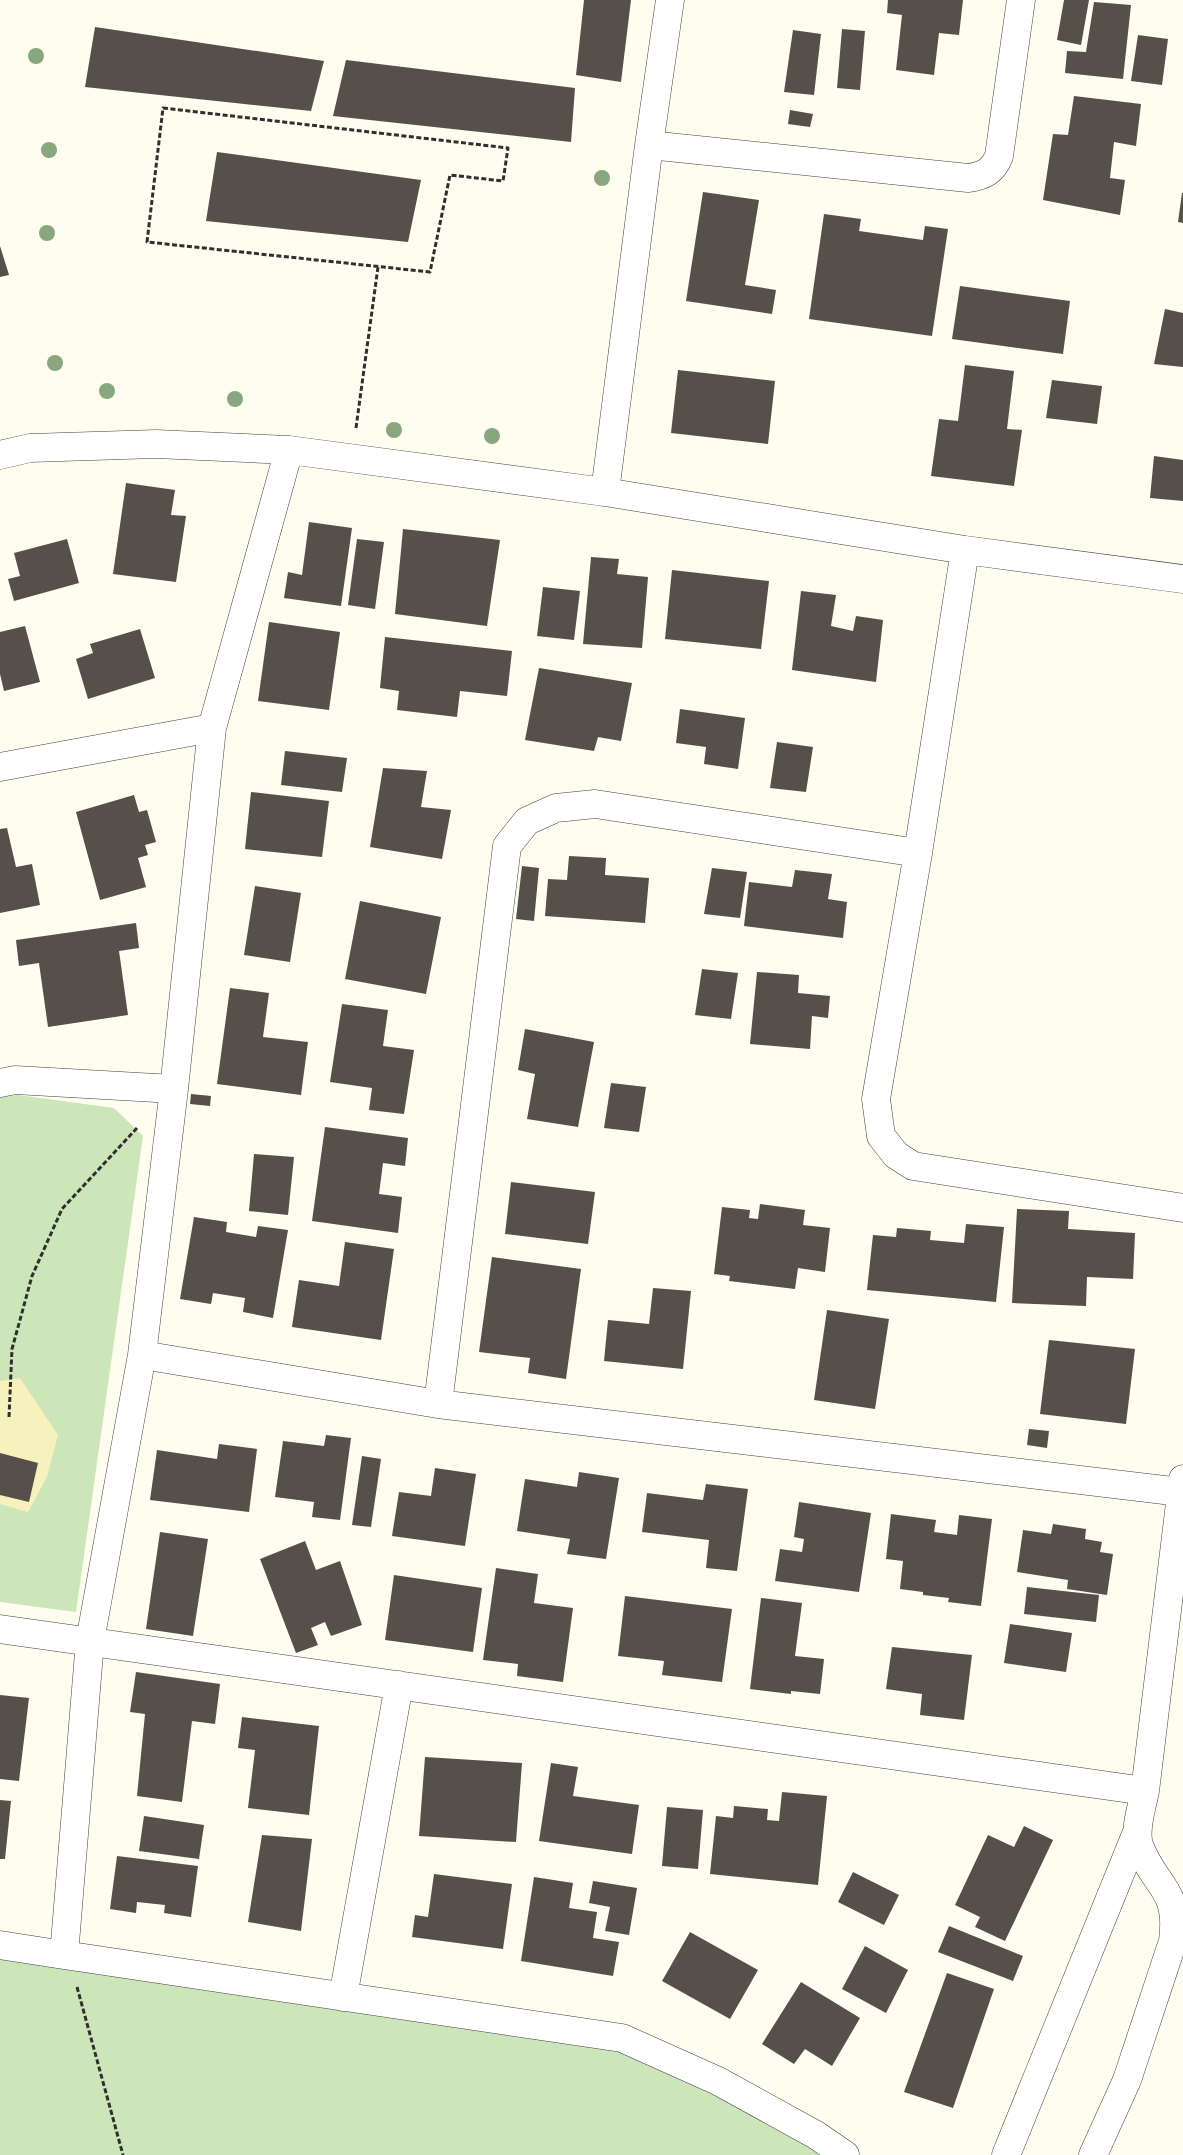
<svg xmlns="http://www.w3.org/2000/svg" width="1183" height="2155" viewBox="0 0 1183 2155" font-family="'PT Serif',serif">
<rect width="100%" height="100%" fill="#fefdef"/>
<path fill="#cce6ba" d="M18,1095L114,1108L143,1136L76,1612L0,1602V1097Z
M0,1951L619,2045L832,2155H0Z"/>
<path fill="#f7f1be" d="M20,1378L58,1435L47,1477L28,1512L0,1504V1381Z"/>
<path fill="#55504a" d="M584,0H631L621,82L576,75Z
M888,0H963L959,35L939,33L934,75L896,70L902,15L887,13Z
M1064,0H1089L1081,45L1057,40Z
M1094,2L1131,5L1123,79L1065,73L1067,51L1086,52Z
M95,27L324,61L311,111L85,87Z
M842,29L865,31L860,90L837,88Z
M793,30L821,34L814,95L784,92Z
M1138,35L1168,39L1162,85L1131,81Z
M346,60L575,88L571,142L333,116Z
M1074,96L1141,104L1136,146L1114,142L1110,178L1125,180L1120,215L1043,200L1053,134L1068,135Z
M790,110L813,114L810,127L788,124Z
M217,152L421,180L408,242L206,221Z
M703,192L759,200L745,285L776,290L772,314L686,301Z
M1182,193H1183V223L1178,222Z
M824,214L861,219L859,231L923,240L925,226L948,229L932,336L809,319Z
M0,246L9,275L0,277Z
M960,286L1070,301L1063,354L952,339Z
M1165,309L1183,313V367L1154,364Z
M965,365L1014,371L1007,429L1022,430L1014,486L931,476L939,419L958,421Z
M678,370L775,381L768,444L671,433Z
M1052,380L1102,386L1097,424L1046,418Z
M1154,456L1183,460V501L1150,498Z
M126,483L175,490L171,515L186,516L176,582L113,574Z
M309,522L352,528L341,606L284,598L288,572L302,575Z
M403,529L500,540L487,626L395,614Z
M67,539L79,583L14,601L8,579L20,576L14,553Z
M357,539L384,542L375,609L348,605Z
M591,557L619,559L617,574L648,577L642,648L583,644Z
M672,570L769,581L761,649L665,639Z
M543,587L580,591L574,640L537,636Z
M801,591L836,595L831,626L853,631L856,616L883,620L876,682L792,670Z
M269,622L340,632L329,710L258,701Z
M25,626L40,682L4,691L0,674V632Z
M140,629L155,678L88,699L76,659L93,653L90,644Z
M385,637L512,651L507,696L460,691L457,717L397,710L399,691L380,688Z
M539,668L632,683L621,741L598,737L594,751L525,740Z
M680,709L745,718L738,769L704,764L706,747L676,743Z
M777,742L813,747L806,792L770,788Z
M285,751L347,758L342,792L281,785Z
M383,768L427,771L421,807L451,810L442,859L370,847Z
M251,792L329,801L322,857L245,849Z
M134,795L139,812L147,810L156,842L145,845L148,855L138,858L146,887L100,900L76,812Z
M7,828L16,867L32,864L40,905L0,913V829Z
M569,856L606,858L605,875L649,878L645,923L545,916L548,879L567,880Z
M522,866L539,868L534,921L516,919Z
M712,868L747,872L740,918L704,914Z
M795,870L832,874L828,899L847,902L843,938L744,926L749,882L792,887Z
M255,886L301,893L290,962L244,955Z
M360,901L441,917L426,994L345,979Z
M136,923L139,948L119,951L128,1015L48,1027L39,963L19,966L16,940Z
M702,969L738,973L731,1019L695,1015Z
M757,972L799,975L798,993L830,996L828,1018L812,1016L810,1049L750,1044Z
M230,988L269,993L263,1037L308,1042L301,1095L217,1084Z
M342,1004L388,1010L383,1046L414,1050L404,1114L369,1110L372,1088L330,1082Z
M525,1029L594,1042L578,1127L527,1119L535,1074L518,1070Z
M611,1083L646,1087L639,1132L604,1128Z
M191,1094L211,1096L210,1106L190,1104Z
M325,1127L408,1138L405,1166L383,1163L379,1194L402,1197L398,1233L312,1221Z
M254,1154L294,1157L288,1215L249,1211Z
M511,1182L595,1192L588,1244L505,1234Z
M760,1204L805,1210L803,1225L830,1228L825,1272L798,1268L795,1289L729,1281L730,1276L714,1274L722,1207L750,1210L749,1218L758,1219Z
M1017,1209L1069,1211L1068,1229L1135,1233L1133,1279L1087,1277L1086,1306L1012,1303Z
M194,1217L227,1222L226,1232L256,1237L258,1226L288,1230L273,1318L243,1312L245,1298L213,1293L211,1304L180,1299Z
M966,1224L1004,1227L996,1302L867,1290L873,1235L896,1237L897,1228L931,1231L930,1240L964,1243Z
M345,1242L394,1249L381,1340L292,1327L299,1280L339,1286Z
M492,1257L581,1269L566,1379L528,1373L530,1358L479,1352Z
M653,1288L691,1291L683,1369L604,1361L608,1320L649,1324Z
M827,1310L889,1319L875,1409L814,1400Z
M1049,1340L1135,1349L1126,1424L1040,1414Z
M1029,1429L1049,1431L1047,1448L1027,1445Z
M326,1435L351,1438L340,1520L312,1517L314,1502L275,1497L283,1441L324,1446Z
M219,1444L257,1449L249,1512L150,1500L157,1450L217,1459Z
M0,1453L38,1463L29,1502L0,1495Z
M362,1456L381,1459L371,1527L352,1525Z
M435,1468L476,1474L465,1546L392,1536L399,1492L431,1496Z
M579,1472L619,1478L606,1559L567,1554L570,1539L517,1531L525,1479L577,1487Z
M706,1484L748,1489L737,1571L706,1568L709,1540L642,1532L647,1493L703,1500Z
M799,1502L871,1513L859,1592L775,1581L780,1549L802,1552L804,1539L794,1537Z
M891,1514L936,1520L934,1532L957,1535L959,1515L992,1519L981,1606L948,1602L949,1598L923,1595V1592L900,1589L903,1561L886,1559Z
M1053,1524L1086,1529L1085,1539L1102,1542L1100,1552L1113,1554L1107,1595L1067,1589L1068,1580L1017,1572L1023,1530L1051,1534Z
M160,1532L208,1539L193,1636L146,1629Z
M305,1541L316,1570L340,1561L362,1625L331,1636L325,1622L311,1628L318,1645L296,1653L260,1559Z
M496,1568L538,1574L534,1603L573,1608L563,1682L517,1676L518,1664L483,1660Z
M394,1575L482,1588L473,1652L385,1640Z
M1027,1587L1099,1595L1096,1622L1024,1614Z
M625,1596L732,1609L722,1682L662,1675L664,1661L618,1656Z
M761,1598L802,1603L795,1656L824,1659L820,1694L791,1691V1694L750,1689Z
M1010,1624L1072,1633L1066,1672L1004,1663Z
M892,1647L972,1655L964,1720L920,1715L922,1694L886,1689Z
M136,1672L220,1684L215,1724L192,1721L182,1802L137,1796L145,1714L130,1712Z
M0,1695L29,1698L19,1781L0,1779Z
M242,1717L319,1726L309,1815L248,1808L255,1750L238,1748Z
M425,1757L522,1763L516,1842L419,1836Z
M551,1763L578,1767L573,1796L639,1805L632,1854L539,1841Z
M782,1792L827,1796L818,1885L710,1874L716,1816L733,1818L734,1806L768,1809L767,1820L779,1821Z
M0,1800L11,1801L5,1859H0Z
M667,1807L703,1810L698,1869L662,1866Z
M144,1816L204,1825L199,1859L139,1851Z
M1024,1826L1053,1840L1005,1941L975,1927L980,1917L955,1905L988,1835L1014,1847Z
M262,1835L312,1839L301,1931L248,1922Z
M117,1856L198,1866L191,1917L164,1913L165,1905L137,1902L136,1913L110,1909Z
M853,1872L899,1895L884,1925L838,1902Z
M434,1874L512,1884L503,1949L412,1937L415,1915L428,1917Z
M534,1877L573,1883L569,1908L597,1912L593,1938L619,1942L613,1976L521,1961Z
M593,1881L637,1888L629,1935L605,1931L610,1907L589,1903Z
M949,1926L1023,1956L1013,1981L938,1952Z
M690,1932L758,1970L730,2019L662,1981Z
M865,1946L908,1970L886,2013L842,1989Z
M947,1973L994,1989L953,2108L904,2092Z
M801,1982L860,2018L832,2066L805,2049L794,2064L762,2044Z"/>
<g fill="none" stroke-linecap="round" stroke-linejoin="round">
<g stroke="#404040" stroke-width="29">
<path id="street" d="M649,145L968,178C984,176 993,171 999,156L1021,0
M289,450L212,728L174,1089L142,1355L90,1641L64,1955L622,2038L718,2081L816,2135L845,2155
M0,455L30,448L156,444L289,450L605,492L965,550L1183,579
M605,492L649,145L670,0
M965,550L918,853L876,1099L881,1136L896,1155L913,1166L1183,1208
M0,767L212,728
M918,853L595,804L556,808L527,821L507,846L438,1404L1181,1492
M0,1083L15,1080L174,1089
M142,1355L438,1404
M0,1629L1145,1791
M0,1945L64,1955
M343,1997L399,1685
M1006,2155L1137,1832
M1093,2155L1127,2080L1173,1941C1180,1887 1154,1887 1139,1845C1134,1829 1142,1807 1145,1791L1183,1479"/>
</g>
<path stroke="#2f2f2f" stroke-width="3" stroke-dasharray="5 2.5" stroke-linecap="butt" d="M163,108L508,148L503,181L450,175L430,272L147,242Z
M356,428L378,267
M9,1417L12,1349L32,1276L62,1209L137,1128
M77,1987L123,2155"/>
<use href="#street" stroke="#fff" stroke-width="28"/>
</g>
<g fill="#88a77e">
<circle cx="36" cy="56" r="8"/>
<circle cx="49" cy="150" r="8"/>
<circle cx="602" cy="178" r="8"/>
<circle cx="47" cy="233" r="8"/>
<circle cx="55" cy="363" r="8"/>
<circle cx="107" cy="391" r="8"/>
<circle cx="235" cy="399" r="8"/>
<circle cx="394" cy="430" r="8"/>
<circle cx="492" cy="436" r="8"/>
</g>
</svg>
